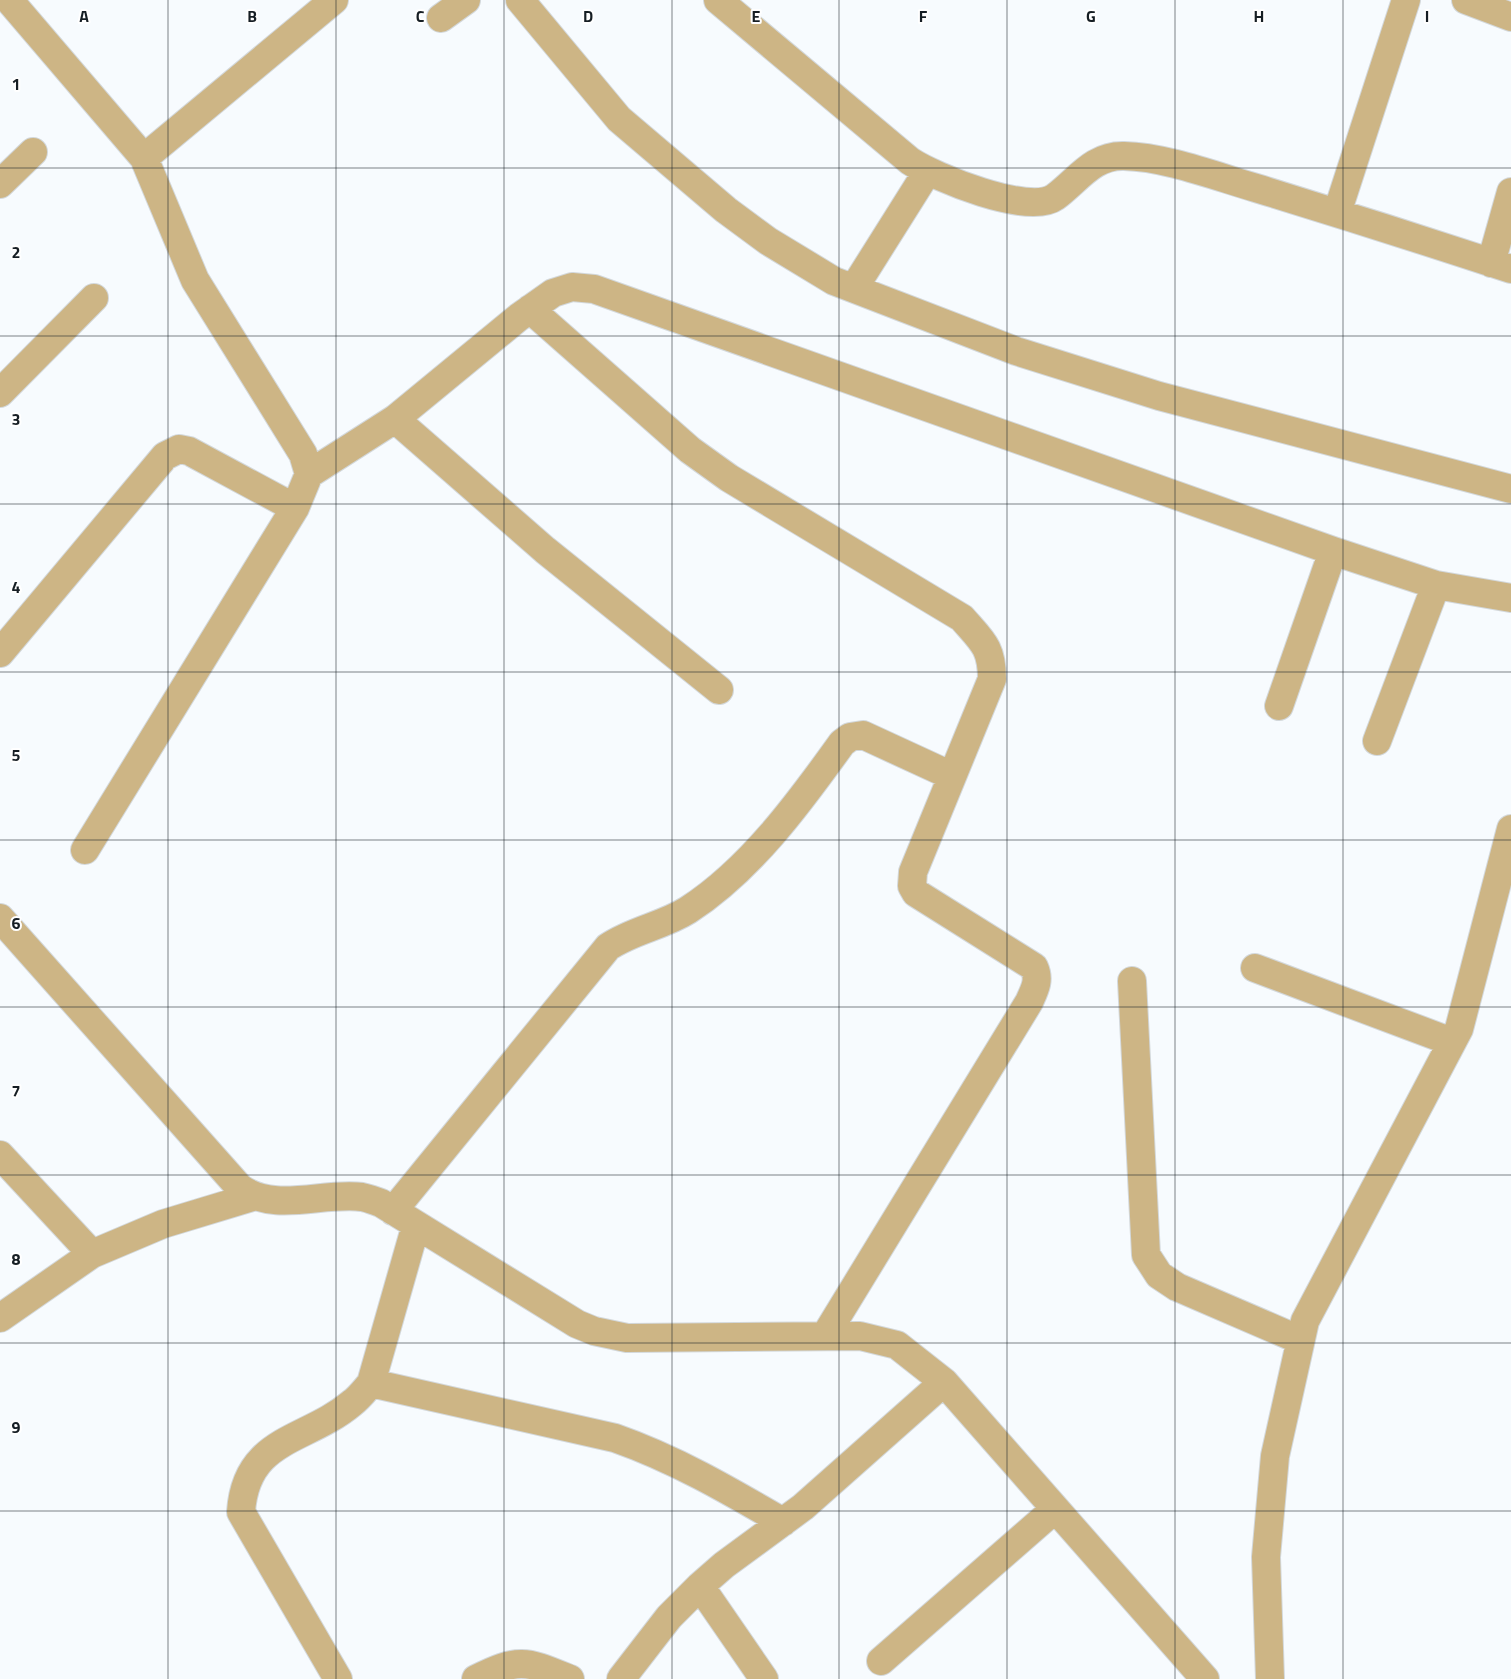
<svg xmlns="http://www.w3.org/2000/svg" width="1511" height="1679" viewBox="0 0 1511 1679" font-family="'Titillium Web',sans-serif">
<rect width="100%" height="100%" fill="#f7fbfe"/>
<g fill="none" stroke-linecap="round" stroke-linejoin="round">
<g stroke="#d3d8db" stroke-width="30">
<path id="minor" d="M9,0L144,158L195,280L303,454L309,474L295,508L85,850
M520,0L619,119L726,210L768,241L834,281L1016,351L1159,396L1511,489
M718,0L910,161C934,177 1029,216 1055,197C1078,180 1093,155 1124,156C1166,157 1215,176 1256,188C1341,214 1426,241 1511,269
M1466,0L1511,17
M441,18L466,0
M144,158L334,0
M0,184L33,152
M1337,213L1406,0
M1491,263L1511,192
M854,288L927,172
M530,309L690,450L729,478L962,618C982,641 992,647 992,679L913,872L912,886L916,893L1034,967C1040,980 1035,989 1029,1002L825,1336
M0,393L94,298
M395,419L545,550L719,690
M309,474L395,419L519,317L553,293L572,287L594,289L1333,551L1436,585L1511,598
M0,653L165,456L179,449L189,451L295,508
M1279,706L1333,551
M1377,741L1436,585
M0,918L240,1188C275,1213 322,1192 362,1197C368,1198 375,1201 381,1203L577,1324L594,1331L627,1338L860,1336L897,1345L944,1382L1205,1679
M1255,968L1452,1042
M1132,981L1146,1255L1159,1275L1177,1287L1300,1340
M0,1155L92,1254
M393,1211L608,947C633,930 663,926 688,910C750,870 799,803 842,743L850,737L863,735L952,776
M0,1318L92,1254L163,1224L252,1197
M371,1383L615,1438C675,1459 728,1490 783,1522
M700,1586L764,1679
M881,1661L1055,1509
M338,1679L241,1512C246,1437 306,1442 352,1403C359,1398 365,1390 371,1383L416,1225
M476,1679C520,1657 526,1661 570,1679
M621,1679L669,1617L700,1586L724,1565L803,1507L944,1382
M1270,1679L1266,1557L1275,1456L1305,1321L1459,1029L1511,829"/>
</g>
<use href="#minor" stroke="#cdb585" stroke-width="28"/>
</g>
<path fill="none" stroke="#161e24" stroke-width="1" stroke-opacity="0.55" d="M168,0V1679M336,0V1679M504,0V1679M672,0V1679M839,0V1679M1007,0V1679M1175,0V1679M1343,0V1679M0,168H1511M0,336H1511M0,504H1511M0,672H1511M0,840H1511M0,1007H1511M0,1175H1511M0,1343H1511M0,1511H1511"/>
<g font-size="16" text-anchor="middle" font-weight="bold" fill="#161e24" stroke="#fff" stroke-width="4" stroke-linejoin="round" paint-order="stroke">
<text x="84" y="22">A</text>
<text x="252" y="22">B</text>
<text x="420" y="22">C</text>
<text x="588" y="22">D</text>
<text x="756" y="22">E</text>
<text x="923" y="22">F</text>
<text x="1091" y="22">G</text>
<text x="1259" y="22">H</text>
<text x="1427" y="22">I</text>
<text x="16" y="90">1</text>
<text x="16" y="258">2</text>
<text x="16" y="425">3</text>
<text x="16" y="593">4</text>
<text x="16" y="761">5</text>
<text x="16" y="929">6</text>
<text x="16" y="1097">7</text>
<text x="16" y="1265">8</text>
<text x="16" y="1433">9</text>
</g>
</svg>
